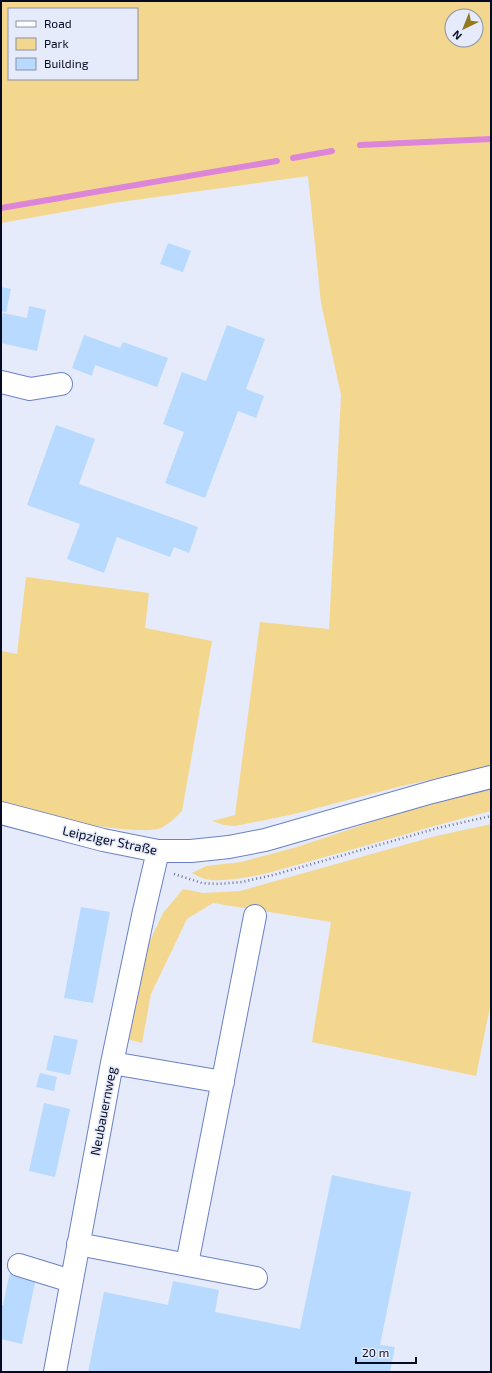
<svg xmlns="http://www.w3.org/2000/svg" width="492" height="1373" viewBox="0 0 492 1373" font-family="'Exo 2',sans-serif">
<rect width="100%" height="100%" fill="#e5ebfa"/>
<path fill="#f4d78e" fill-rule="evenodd" d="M1,1H491V766L402,786L290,815L235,826L224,825L212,821L235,815L260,622L329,629L341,395L321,303L308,176L120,202L1,223ZM9,9H137V79H9ZM452,16H476V40H452Z
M26,577L149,593L145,628L212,641L182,811C176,817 169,824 161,828C153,831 144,830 136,830C91,828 45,815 1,803V651L17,654Z
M491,788V811C434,825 378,843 321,858C288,867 255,879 221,880C209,881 202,879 192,873L206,866L241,862L297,847L404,811Z
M491,824V1002L476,1076L312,1042L331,922L213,903L187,919L151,994L142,1043L127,1039L148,945L163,913L183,889L203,893L240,891L436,836Z"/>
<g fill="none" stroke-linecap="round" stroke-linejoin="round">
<path stroke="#dd85d8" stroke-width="6" d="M360,145L491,139
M293,158L332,151
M1,208L277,161"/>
</g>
<path fill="#b7dafe" d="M168,243L191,251L183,272L160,264Z
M1,287L11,289L6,312L1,311Z
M29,306L46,310L37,351L1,343V320L3,313L27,318Z
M227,325L265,339L246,389L264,396L256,418L238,411L205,498L165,483L184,432L163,424L182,372L206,381Z
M84,335L120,348L123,342L168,358L157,387L95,365L92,376L72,368Z
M56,425L95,439L79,484L198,527L189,553L174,547L170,557L117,537L104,573L67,559L80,524L27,505Z
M81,907L110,912L93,1003L64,998Z
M54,1035L78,1040L70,1075L46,1070Z
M40,1073L57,1077L54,1091L36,1087Z
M44,1103L70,1109L55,1177L29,1171Z
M332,1175L411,1192L380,1345L395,1347L390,1372H88L104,1292L168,1305L173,1281L219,1290L215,1312L300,1329Z
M10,1272L36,1278L22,1344L1,1339V1305H3Z"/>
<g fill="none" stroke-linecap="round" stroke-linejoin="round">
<g stroke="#6b81c4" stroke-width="24">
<path id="minor" d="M1,382L30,389L61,384
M1,813L103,840L158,851H191L229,847L265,840L432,792L491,777
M112,1063L223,1082
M78,1244L256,1278
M187,1264L255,916
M19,1265L71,1281
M55,1372L112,1063L144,911L158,851"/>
</g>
<path stroke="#6e7488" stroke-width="2.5" stroke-dasharray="1 3" stroke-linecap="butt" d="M174,874L202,883L219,884L242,882L277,874L438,828L491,816"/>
<use href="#minor" stroke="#fff" stroke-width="22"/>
</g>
<g text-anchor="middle" stroke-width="3" stroke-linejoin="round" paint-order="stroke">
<g font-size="13" fill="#060b24" stroke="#e5ebfa">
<text transform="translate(110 840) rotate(12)" y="5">Leipziger Straße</text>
<text transform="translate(103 1111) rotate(-79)" y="5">Neubauernweg</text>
</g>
</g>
<rect width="492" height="1373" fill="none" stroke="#060b24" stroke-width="4"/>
<rect x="8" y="8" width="130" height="72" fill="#e5ebfa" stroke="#8c91a4"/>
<rect x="16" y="21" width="20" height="6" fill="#ffffff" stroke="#8c91a4"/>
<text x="44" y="28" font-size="12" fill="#060b24">Road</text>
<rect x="16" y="38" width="20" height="12" fill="#f4d78e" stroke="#8c91a4"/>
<text x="44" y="48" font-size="12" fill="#060b24">Park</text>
<rect x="16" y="58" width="20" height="12" fill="#b7dafe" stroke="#8c91a4"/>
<text x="44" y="68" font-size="12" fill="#060b24">Building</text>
<g transform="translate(464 28) rotate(223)"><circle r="19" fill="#e5ebfa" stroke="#8c91a4"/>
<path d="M0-3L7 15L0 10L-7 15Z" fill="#94771e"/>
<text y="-6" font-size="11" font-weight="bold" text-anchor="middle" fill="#060b24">N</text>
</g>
<path d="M356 1357v6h60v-6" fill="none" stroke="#060b24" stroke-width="2"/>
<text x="362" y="1357" font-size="12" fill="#060b24" stroke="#e5ebfa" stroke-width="3" paint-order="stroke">20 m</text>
</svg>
